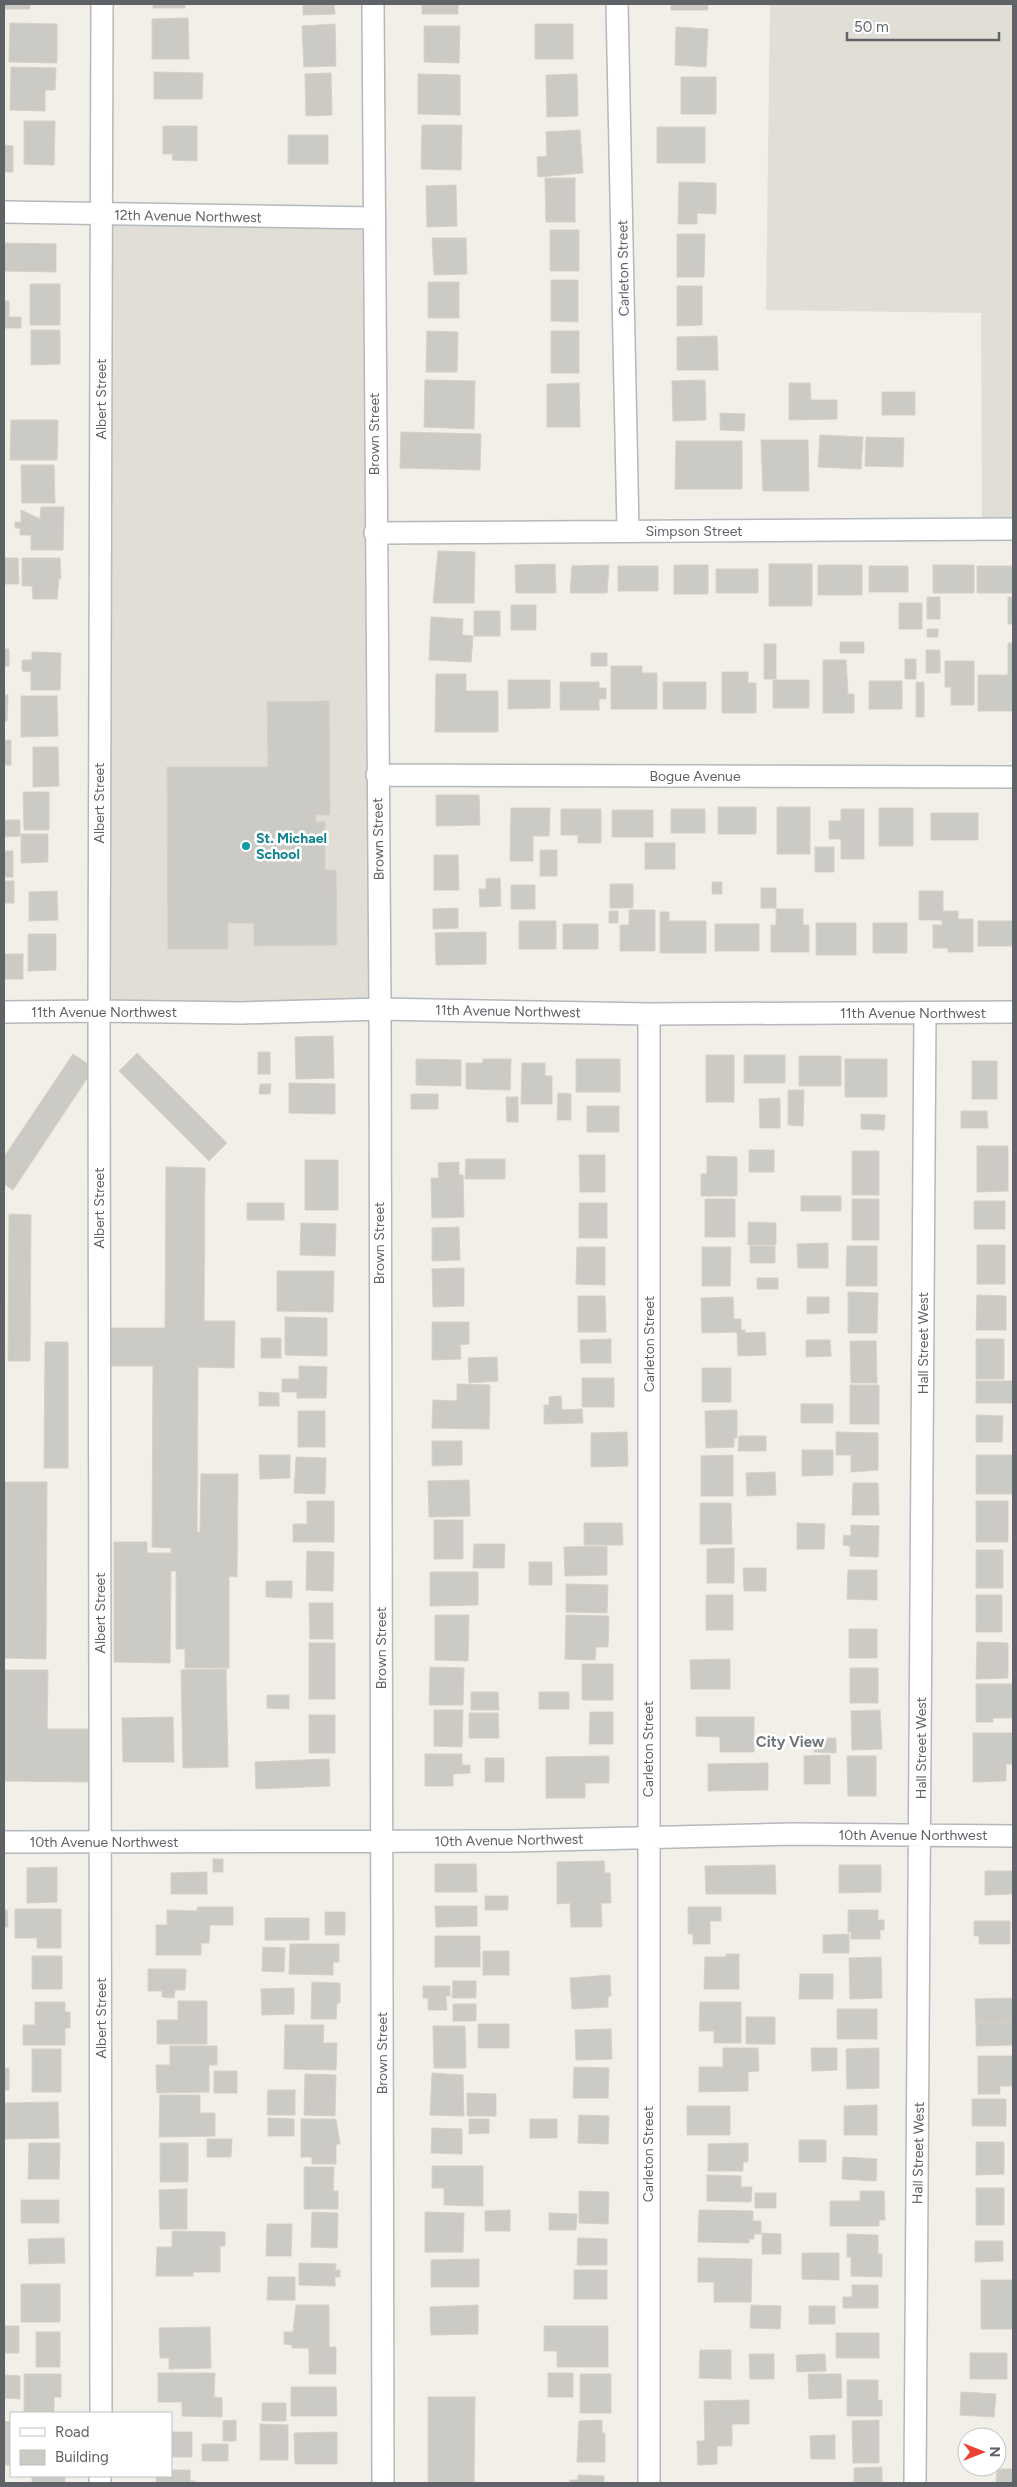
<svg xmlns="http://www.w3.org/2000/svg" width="1017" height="2487" viewBox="0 0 1017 2487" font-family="Figtree,sans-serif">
<rect width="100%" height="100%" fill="#f1efe8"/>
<path fill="#e1ded6" d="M770,4H1013V529L982,530L981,313L766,310Z
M101,215L373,218L380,1009L99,1011Z"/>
<path fill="#cccac5" stroke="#d6d1c6" d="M4,4H30V9H4Z
M153,4H185V8H153Z
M303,4H334L335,14L303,15Z
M422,4H458V14H422Z
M671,4H708V10H671Z
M188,18L189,59H152V19Z
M10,23L57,24V63L9,62Z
M335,24L336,66L304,67L302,26Z
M535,24H573V59H535Z
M424,26H460L459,63L424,62Z
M676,27L708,29L706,67L675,65Z
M11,67L56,68L55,90H45V111L10,110Z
M154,72L203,73L202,99H154Z
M331,73L332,115L306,116L305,74Z
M418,74L460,75V115L418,114Z
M577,74L578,116L547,117L546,75Z
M681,77H716V114H681Z
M24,121H55L54,165L24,164Z
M422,125H462L461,170L421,169Z
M163,126H197V161L172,160L173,154H163Z
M657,127H705V163H657Z
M580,130L583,173L538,177L537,157L547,156L546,132Z
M288,135H328V164H288Z
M4,145L13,146V172H4Z
M545,178H575V222H546Z
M679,182L716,183V214L697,213V224H678Z
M456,185L457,226L427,227L426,186Z
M550,230H579V271H550Z
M677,234H705L704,277H677Z
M432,238H466L467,274L434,275Z
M4,243L56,244V272L4,271Z
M551,280H578V322L551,321Z
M428,282H459V318H428Z
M30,284H60V325H30Z
M677,286H702V325L677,326Z
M4,301H9V317H21V328H4Z
M31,330H60V364L31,365Z
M427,331L458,332L457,372H426Z
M551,331H579V373H551Z
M717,336L718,370H677V337Z
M425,380L475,381L474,429L424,427Z
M705,380L706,420L673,421L672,381Z
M579,383L580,427H547V384Z
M789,383H810L811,400H837V419L789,420Z
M882,392H915V415H882Z
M720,413L745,414L744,431L720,430Z
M11,420H58L57,460H10Z
M401,432L481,434L480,470L400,468Z
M820,435L863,437L861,469L818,467Z
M866,437L904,438L903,467L865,466Z
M761,440H808L809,491H763Z
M676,441H742V489H675Z
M21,465H54L55,503H22Z
M41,507H64L63,550H31V535H20V528H15V522H21V510L40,519Z
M438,551L475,552L474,603H433Z
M4,558H18L19,584H4Z
M22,558H60L61,579L59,578L57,599H33L32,586H22Z
M555,564L556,593H516L515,565Z
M769,564H812V606H769Z
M609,565L607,593H570L572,566Z
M674,565H708V594H674Z
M818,565H862V595H818Z
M933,565H974V593H933Z
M618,566H658V591H618Z
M869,566H908V592H869Z
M977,566H1013V593H977Z
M716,569H758V593H716Z
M927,597H940V619H927Z
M1008,597H1013V624H1008Z
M899,603H922V629H899Z
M511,605H536V630H511Z
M474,611H500V636H474Z
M431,617L463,619L462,635L473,636L471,662L429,660Z
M927,629H938V637H927Z
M840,642H864V653H840Z
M1008,643H1013V675H1008Z
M764,644H776V679H764Z
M4,649H9V666H4Z
M926,650H940V673H926Z
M32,652L61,653L60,690H31V672L22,671V660H32Z
M591,653H607V666H591Z
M905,659H916V679H905Z
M823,660H846L848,694H854V713H823Z
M945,661H974V705H951V687H945Z
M611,666H642V673H657V709H611Z
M722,672H748V683H756V713H722Z
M436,674H466V691H498V732H435Z
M978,675H1013V711H978Z
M508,680H550V708L508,709Z
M773,680H809V708H773Z
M869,681H902V709H869Z
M560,682H599V688H606V699H599V710H560Z
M663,682H706V709H663Z
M916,682H924V717H916Z
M4,695H8L7,721H4Z
M21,696H57L58,736L21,737Z
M329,701L330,815H316V822H325V870H336L337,945L254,946V923H228V949H168L167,767H268L267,702Z
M4,740H11V765H4Z
M33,747H58L59,786L33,787Z
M23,792H49V830H24Z
M436,795H479L480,825L436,826Z
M718,807H756V834H718Z
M777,807H810V854H777Z
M511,808H550L549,836H533V861H510Z
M879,808H913V846H879Z
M561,809H601V843H578V835H561Z
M671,809H705V833H671Z
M841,809H864V859H841V839H829V821H841Z
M612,810H653V837H612Z
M931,813H978V840H931Z
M4,820H20V836L4,837Z
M21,834H48V862L21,863Z
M645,843H675V869H645Z
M815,847H834V872H815Z
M540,850H557V876H540Z
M4,851H13V877H4Z
M434,855H458L459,890H434Z
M500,878L501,906L480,907L479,889H486V879Z
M4,881H14V903H4Z
M712,882H722V894H712Z
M610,884H633V908H610Z
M511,885H535V909H511Z
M761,888H776V908H761Z
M57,891L58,920L29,921V892Z
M919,891H943V911H958V919H973V952H948V948H933V925H942V920H919Z
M458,908V928L433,929V909Z
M776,909H803V925H809V952H771V925H776Z
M629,910H655V951H620V925H629Z
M609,911H618V923H609Z
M660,912H669V921H706V953H660Z
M519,921H556V949H519Z
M978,921H1013V946H978Z
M816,923H856V955H816Z
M873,923H907V953H873Z
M563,924H598V949H563Z
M715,924H759V951H715Z
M486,932V964L436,965L435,933Z
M28,934H56V970L28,971Z
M4,954H23V979H4Z
M333,1036L334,1078L296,1079L295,1037Z
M258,1052H270V1074H258Z
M137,1053L227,1143L209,1161L119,1071Z
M73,1054L94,1068L13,1190L4,1184V1157Z
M706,1055H734V1102H706Z
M744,1055H785V1083H744Z
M799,1056H841V1086H799Z
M416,1059L461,1060V1086L416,1085Z
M483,1059H511L510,1090L466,1089V1063H483Z
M576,1059H620V1092H576Z
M845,1059H887V1097H845Z
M972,1061H997V1099H972Z
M522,1063H545V1076H552V1104H521Z
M289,1083L335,1084V1114L289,1113Z
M260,1084H271L270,1094H259Z
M788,1090H804L803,1126L788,1125Z
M558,1093L571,1094V1120H557Z
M411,1094H438V1109H411Z
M506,1097H518V1122H507Z
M780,1098V1128H760L759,1099Z
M587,1106H619V1132H587Z
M961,1111H987L988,1128H961Z
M861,1114L885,1115L884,1130L861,1129Z
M977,1146H1008V1191L977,1192Z
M749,1150H774V1172H749Z
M852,1151H879V1195H852Z
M579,1155H605V1192H580Z
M707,1156L737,1157V1196H701V1174H707Z
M466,1159H505V1179H465Z
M305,1160H338V1210H305Z
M459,1162V1175H463L464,1217L432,1218L431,1178H439L438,1163Z
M166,1167L205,1168L204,1321H235L234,1368L198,1367L197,1532H200L201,1474H238L237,1577L229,1576V1668H185V1649H176V1571H171L170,1663L114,1662V1542H147V1553H171V1548L152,1547L153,1366H106V1328H165Z
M801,1196H841V1211H801Z
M705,1199H735V1237H705Z
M852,1199H879V1240H852Z
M974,1201H1005V1229H974Z
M247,1203H284V1220H247Z
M579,1203H607V1238H579Z
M9,1214L31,1215L30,1361H8Z
M748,1222L776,1223V1245H748Z
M301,1223L336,1224L335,1256L300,1255Z
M459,1227L460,1260L432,1261V1228Z
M828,1243V1268H798L797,1244Z
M977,1245H1005V1284H977Z
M750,1246H775V1263H750Z
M847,1246H877V1286H846Z
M577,1247H605V1285L576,1284Z
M702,1247H731L730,1286H702Z
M464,1268V1306L433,1307L432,1269Z
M277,1271H334L333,1312L277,1311Z
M757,1278H778V1289H757Z
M848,1292L878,1293L877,1333H848Z
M977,1295L1006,1296V1330H976Z
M578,1296H605L606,1332H578Z
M733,1297L734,1319H741V1330H745V1333L765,1332L766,1355L738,1356L737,1332L702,1333L701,1298Z
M807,1297H829V1313L807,1314Z
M285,1317L327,1318V1356L285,1355Z
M432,1322H469V1344L460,1345L461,1359L432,1360Z
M261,1338H281V1358H261Z
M611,1339V1363H581L580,1340Z
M976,1339H1004V1379H976Z
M806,1340H830L831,1356L806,1357Z
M850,1341H876L877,1383H851Z
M45,1342H68V1468H44Z
M497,1357L498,1381L469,1383L468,1358Z
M299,1366L327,1367L326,1398H297V1392H282V1379H299Z
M702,1368H731V1402H702Z
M582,1378H614V1407H582Z
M976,1381H1013V1403H976Z
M457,1384L490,1385L489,1429L432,1428L433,1400L457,1401Z
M850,1385H879V1424H850Z
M259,1392L279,1393V1406H259Z
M561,1396L562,1410L582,1409L583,1423L544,1424V1405H549V1397Z
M801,1404H833V1423H801Z
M737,1410V1438H734V1447L706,1448L705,1411Z
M298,1411H325V1447H298Z
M976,1415L1003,1416L1002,1442H976Z
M627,1432L628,1466L591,1467V1433Z
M836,1432L878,1433V1470L851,1472V1455H836Z
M739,1436H766V1451H738Z
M432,1441H462V1465L432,1466Z
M802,1450H833V1475L802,1476Z
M259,1455H290V1478L260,1479Z
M733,1455V1496H701V1456Z
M976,1455H1013V1494H976Z
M296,1457L326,1458L325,1494L294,1493Z
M775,1472L776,1495L747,1496L746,1473Z
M469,1480L470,1516L429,1517L428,1481Z
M4,1482H47L46,1659L4,1658Z
M853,1483H878L879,1515H852Z
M307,1501H334V1542H293V1524H307Z
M976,1501H1008V1542H976Z
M700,1503H731L732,1544H700Z
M434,1520H463V1559H434Z
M584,1523H622L623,1545H584Z
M797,1523L825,1524L824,1549H797Z
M851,1525L879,1526L878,1557L850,1556V1546L843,1545L844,1535L851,1536Z
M474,1544H505L504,1568H473Z
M607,1546V1575L565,1576L564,1547Z
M734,1548V1583H707V1549Z
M976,1550H1003V1588H976Z
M307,1551L334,1552L333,1591L306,1590Z
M529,1562H552V1585H529Z
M743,1568H766V1591H744Z
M848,1570H877V1600L847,1599Z
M430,1572H478V1605L430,1606Z
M266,1581H292V1598L266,1597Z
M566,1584L608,1585L607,1613L566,1612Z
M706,1595H733V1630H706Z
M976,1595H1002V1632H976Z
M309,1603H333V1639H310Z
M435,1615H469L468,1661L435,1660Z
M566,1615L609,1616L608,1647H596L595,1660L565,1659Z
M849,1629H877V1658H849Z
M977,1642L1008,1643V1678L976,1679Z
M309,1643H335V1699H309Z
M730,1659V1689H691L690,1660Z
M582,1664H613V1700H582Z
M430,1667L464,1668L463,1705H429Z
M850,1668H878V1703H850Z
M226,1669L228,1767L183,1768L181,1670Z
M4,1670H48L47,1729H90V1782L4,1781Z
M976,1684H1013V1718H993V1722H976Z
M471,1692H498L499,1710H471Z
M539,1692H569V1709H539Z
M267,1695H289V1709L267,1708Z
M434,1710H463L462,1747L434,1746Z
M880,1710L882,1749L852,1750L851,1711Z
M590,1712H613V1744H589Z
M469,1713H498L499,1738H469Z
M309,1715H335V1753H309Z
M173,1717L174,1762H123L122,1718Z
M696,1717H754V1752H720V1737L696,1736Z
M973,1733H1013V1764H1006V1781L973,1782Z
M814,1738H836V1753L814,1752Z
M425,1754H462V1765H470V1773L453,1774V1786H425Z
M830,1755V1784H804V1756Z
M609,1756V1783H585V1798H546V1757Z
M847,1756H876V1796H848Z
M485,1758H504V1782H485Z
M329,1759L330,1786L256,1789L255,1762Z
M768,1763V1790L708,1791V1764Z
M213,1859H223V1872H213Z
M604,1861L605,1873H610L611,1903H601L602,1927H571L570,1903L557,1904V1862Z
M435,1864H476L477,1892H435Z
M775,1865L776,1894H706L705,1866Z
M839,1865H881V1892L839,1893Z
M57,1867V1902L27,1903V1868Z
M985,1871H1013V1894L985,1895Z
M207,1872V1894H171V1873Z
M485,1896H508V1910H485Z
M435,1906H477V1926L436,1927Z
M197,1907H233V1925H210L209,1943H201V1955H156V1925H167V1910L197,1911Z
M688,1907H721V1921H710V1944H693V1934H688Z
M15,1909H61V1948H37V1938H15Z
M4,1910H7L8,1927H4Z
M848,1910H878V1920H884V1930H880V1939H851V1932H848Z
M325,1912H345V1935H325Z
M265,1918H309V1940H265Z
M974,1921H1010V1944H979V1936H974Z
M849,1934V1953H823V1935Z
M435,1936H480V1967H435Z
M290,1944H339V1962H333V1975L289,1974Z
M263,1947L285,1948L284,1972L262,1971Z
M483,1951H509V1975H483Z
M726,1954H739V1989H704L705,1957H726Z
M32,1956H62V1989H32Z
M881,1957L882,1998L850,1999L849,1958Z
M148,1969H186L185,1990H175L174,1998L162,1997V1991H148Z
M800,1974H833V1999H799Z
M610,1975L611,1996L608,1997V2007L572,2009L570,1978Z
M453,1981H476V1998H452Z
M312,1982L340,1983V2003H337L336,2019H311Z
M423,1986H450V1996H446L447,2010H428V1998H423Z
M294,1988V2014L262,2015L261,1989Z
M1012,1998L1013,2022L976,2023L975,1999Z
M178,2001H207V2044H157V2020H178Z
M35,2002H65V2012H70V2028H65V2045H23V2025H35Z
M700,2002H741V2043H714V2031H699Z
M453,2004H476V2021H453Z
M837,2009H877V2039H837Z
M746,2017H775V2044H746Z
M1013,2022V2045L976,2046V2023Z
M478,2024H509V2048H478Z
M285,2025H324L323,2043H337L336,2070L284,2069Z
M433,2026H465L466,2068H434Z
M611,2029L612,2059L576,2060L575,2030Z
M170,2046H217V2065H209V2092L157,2093L156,2065H170Z
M723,2048H758L759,2071L748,2072V2091L699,2092V2067H723Z
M811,2048H837V2070L812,2071Z
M879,2048V2088L847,2089L846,2049Z
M32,2049H61V2092H32Z
M978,2056H1013V2086H1000V2094H978Z
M574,2067L609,2068L608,2098H573Z
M4,2068H9V2090H4Z
M214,2071H237V2093H214Z
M432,2073L463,2075L464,2116L430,2115Z
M305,2074L336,2075L335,2116L304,2115Z
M268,2090H295V2115H267Z
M467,2093L496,2094V2116H467Z
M160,2095H200V2113H215V2136L159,2137Z
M972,2099H1006V2126H972Z
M58,2102L59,2138L4,2139V2103Z
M877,2105V2135H844V2106Z
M687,2106H730V2135H687Z
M579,2115L609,2116L608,2144L578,2143Z
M268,2118L294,2119V2136H268Z
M301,2119H336L340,2144H336V2164H312V2157H301Z
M469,2119H489V2133L469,2134Z
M530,2119H557V2138H530Z
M432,2128L462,2129V2154L431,2153Z
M207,2139H232L231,2157H207Z
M799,2140H826V2162H799Z
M976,2142H1004V2174L976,2175Z
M29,2143H60L59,2179H28Z
M160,2143H188V2182H160Z
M748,2143V2162H743V2171H708V2144Z
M843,2157L877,2159L876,2181L842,2179Z
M432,2166H483V2206L444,2205V2188H432Z
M304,2167H334L333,2191H338V2209H304Z
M707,2175L741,2176V2187H752L751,2202L707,2201Z
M976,2188H1004V2225H976Z
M187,2189V2229H160L159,2190Z
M579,2191L609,2192L608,2224L579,2223Z
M860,2191H884L885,2220H879V2226H830V2201H860Z
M755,2193H776V2208H755Z
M21,2200H59V2223H21Z
M510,2210V2231H485V2211Z
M699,2210L753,2211V2221H761V2234H754V2239H749V2243L698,2242Z
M312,2212L338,2213L337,2248L311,2247Z
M425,2212L464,2213L463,2252H425Z
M549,2213L577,2214L576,2230H549Z
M267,2224H292L291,2256H266Z
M172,2231L225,2232V2246H220V2272H193V2276H156L157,2247H172Z
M762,2233L781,2234V2254H762Z
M847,2234L878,2235V2254H882V2277L851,2276V2257H847Z
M64,2238L65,2263L29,2264L28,2239Z
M578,2238L607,2239V2265H577Z
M975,2241H1003V2261L975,2262Z
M802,2253H839V2280L802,2279Z
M698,2258L752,2259L751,2302H714V2282H698Z
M479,2259V2287H431V2260Z
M299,2263L336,2264L335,2270H340V2277H335V2286L299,2285Z
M574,2270H607V2299H574Z
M268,2277H295V2300H267Z
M981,2280H1013V2329H981Z
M21,2284H60V2322H21Z
M852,2285H878V2308H843V2297H852Z
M296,2305H329V2347H336V2374H309V2348H292V2345L284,2344V2332H293Z
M478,2305V2334L431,2335L430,2307Z
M751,2305L781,2306L780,2329L750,2328Z
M809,2306H835V2324H809Z
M4,2326H19V2353H4Z
M544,2326H608V2367H557V2351H544Z
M210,2327L211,2368L169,2369V2358H160L159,2328Z
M36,2332H60V2367H36Z
M836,2333H879V2358H836Z
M700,2350H731V2379L699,2378Z
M970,2353H1007V2379H970Z
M749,2354H774V2379H750Z
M825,2354L826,2371L797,2372L796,2355Z
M158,2373H215L214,2397L222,2398V2417L182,2416V2402H158Z
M548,2373H573V2397H548Z
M24,2374H61V2397H54V2413H24Z
M580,2374H611V2413H580Z
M808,2374H841L842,2398L809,2399Z
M4,2375L20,2376V2399L4,2398Z
M847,2380H878V2400H882V2416H847Z
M291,2387H336L337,2416H291Z
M961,2392L996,2394L994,2417L960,2415Z
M428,2397H475L474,2483H428Z
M749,2400V2424H732V2446H717V2464L698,2465L697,2441H705L704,2401Z
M262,2403H286V2421H262Z
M236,2420V2441H223V2421Z
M602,2420V2433H605V2462H577L579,2421Z
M879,2420V2463H853L852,2421Z
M11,2421V2465H4V2422Z
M260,2424L288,2425V2460H260Z
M171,2432H192V2457H171Z
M337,2432V2464H295L294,2433Z
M835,2435V2459H811L810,2436Z
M202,2444H228V2461H202Z
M882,2467V2483H854V2468Z
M997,2469H1013V2483H996Z
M171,2470H190V2481H195V2483H156V2476H171Z
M578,2475L604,2476V2483H570V2480H578Z
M32,2476H65V2483H32Z"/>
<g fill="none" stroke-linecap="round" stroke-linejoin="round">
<g stroke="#b5b8bc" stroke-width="24">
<path id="street" d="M373,4L380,1009L383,2483
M617,4L628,531
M4,212L373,218
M375,533L1013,529
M377,775L1013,777
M4,1012L99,1011L241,1013L380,1009L649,1014L1013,1012
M649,1014V2483
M4,1842L512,1841L792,1834L1013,1836
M101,2413L99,1011L102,4
M100,2483V2476
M915,2483L925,1013"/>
</g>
<use href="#street" stroke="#fff" stroke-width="21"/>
</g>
<circle fill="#0f9aa8" stroke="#fff" stroke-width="2" cx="246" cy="846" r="5"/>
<g text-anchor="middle" stroke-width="5" stroke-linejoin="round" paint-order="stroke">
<g font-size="14" fill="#5f6368" stroke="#fff">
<text transform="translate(188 216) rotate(1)" y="5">12th Avenue Northwest</text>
<text transform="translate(623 268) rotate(-91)" y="5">Carleton Street</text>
<text transform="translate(101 399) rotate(-90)" y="5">Albert Street</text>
<text transform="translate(374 434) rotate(-90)" y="5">Brown Street</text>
<text x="694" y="536">Simpson Street</text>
<text x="695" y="781">Bogue Avenue</text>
<text transform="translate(99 803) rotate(-90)" y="5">Albert Street</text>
<text transform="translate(378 839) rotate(-91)" y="5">Brown Street</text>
<text transform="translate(508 1011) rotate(1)" y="5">11th Avenue Northwest</text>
<text x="104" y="1017">11th Avenue Northwest</text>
<text x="913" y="1018">11th Avenue Northwest</text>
<text transform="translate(99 1208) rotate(-90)" y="5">Albert Street</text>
<text transform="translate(379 1243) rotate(-90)" y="5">Brown Street</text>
<text transform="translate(923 1343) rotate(-90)" y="5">Hall Street West</text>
<text transform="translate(649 1344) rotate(-90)" y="5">Carleton Street</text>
<text transform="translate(100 1613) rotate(-90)" y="5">Albert Street</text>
<text transform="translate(381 1648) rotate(-90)" y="5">Brown Street</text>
<text transform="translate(921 1748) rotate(-90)" y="5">Hall Street West</text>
<text transform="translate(648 1749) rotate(-90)" y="5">Carleton Street</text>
<text x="913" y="1840">10th Avenue Northwest</text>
<text transform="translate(509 1840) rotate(-1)" y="5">10th Avenue Northwest</text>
<text x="104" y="1847">10th Avenue Northwest</text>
<text transform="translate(101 2018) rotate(-90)" y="5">Albert Street</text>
<text transform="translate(382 2053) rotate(-90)" y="5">Brown Street</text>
<text transform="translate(918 2153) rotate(-89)" y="5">Hall Street West</text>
<text transform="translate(648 2154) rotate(-90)" y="5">Carleton Street</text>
</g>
<g font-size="14" font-weight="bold" fill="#0d838f" stroke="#fff" text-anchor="start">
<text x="256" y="843">St. Michael<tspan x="256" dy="16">School</tspan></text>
</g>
<g font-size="15" font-weight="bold" fill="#70757a" stroke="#fff">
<text x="790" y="1747">City View</text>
</g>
</g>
<rect width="1017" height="2487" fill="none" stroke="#5f6368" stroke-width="10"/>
<rect x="10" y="2412" width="162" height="65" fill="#ffffff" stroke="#bfc1c3"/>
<rect x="20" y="2428" width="25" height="8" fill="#ffffff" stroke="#bfc1c3"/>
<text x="55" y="2437" font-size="15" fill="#5f6368">Road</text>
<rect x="20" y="2450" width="25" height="15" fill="#cccac5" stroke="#bfc1c3"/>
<text x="55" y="2462" font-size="15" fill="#5f6368">Building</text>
<g transform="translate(982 2452) rotate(90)"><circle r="24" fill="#ffffff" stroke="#bfc1c3"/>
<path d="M0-4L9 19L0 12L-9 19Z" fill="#ea4335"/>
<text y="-8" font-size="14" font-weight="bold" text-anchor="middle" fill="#5f6368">N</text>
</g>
<path d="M847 32v8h152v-8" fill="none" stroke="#5f6368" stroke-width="2.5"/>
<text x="854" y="32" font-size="15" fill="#5f6368" stroke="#ffffff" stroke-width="4" paint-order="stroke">50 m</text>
</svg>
